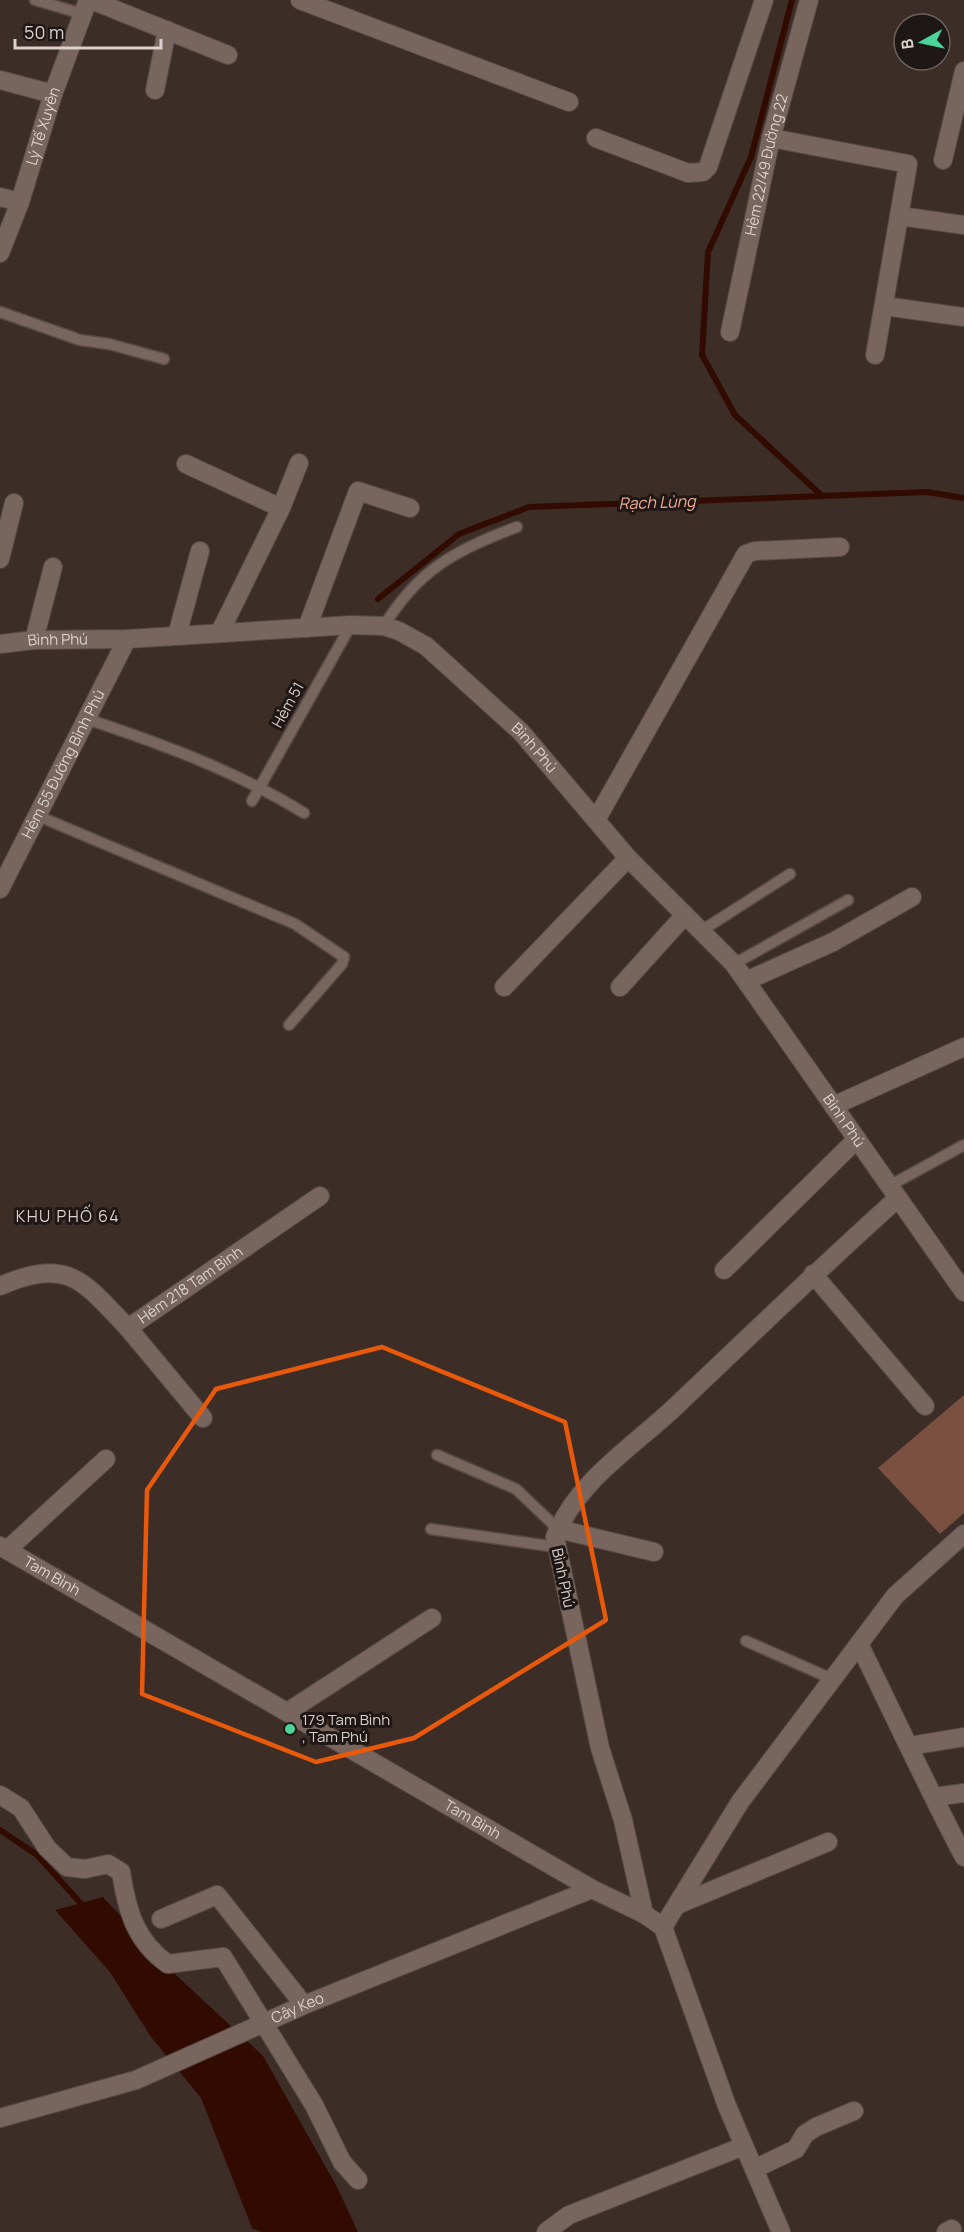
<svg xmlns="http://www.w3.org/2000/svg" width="964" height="2232" viewBox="0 0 964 2232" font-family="Manrope,sans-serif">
<rect width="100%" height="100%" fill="#3d2d27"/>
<path fill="#7a5040" d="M964,1395V1513L940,1534L878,1468Z"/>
<path fill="#320b00" d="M103,1897L176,1975L263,2056L336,2185L358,2232H261L252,2228L201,2098L151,2037L110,1972L55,1910Z"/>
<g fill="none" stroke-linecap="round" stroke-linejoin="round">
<path stroke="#320b00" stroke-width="6" d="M792,0L751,157L708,252L702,355L735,415L822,496
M378,599L459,534L529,507L927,492L964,498
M0,1830L37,1855L85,1908"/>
<g stroke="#574a45" stroke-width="13">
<path id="lane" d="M35,0L83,14
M0,312L80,340L109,344L164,359
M384,626C418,570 457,549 517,527
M87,719C162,744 236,771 304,813
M252,801L351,625
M38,816L295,924L344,957L342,964L289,1025
M701,931L790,874
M734,964L848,900
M889,1186L964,1145
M437,1455L516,1489L558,1529
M431,1529L556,1547
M746,1641L832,1679"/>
</g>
<g stroke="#574a45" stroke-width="20">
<g id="street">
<path d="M91,0L228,55"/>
<path d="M300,0L569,102"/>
<path d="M0,80L53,94"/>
<path d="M155,90L167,30"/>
<path d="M596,138L688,173L703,172L708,167L764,0"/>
<path d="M771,138L908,164L875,355"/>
<path d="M943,160L964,71"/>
<path d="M0,197L20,202"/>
<path d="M900,216L964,225"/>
<path id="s1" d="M0,253L20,202L53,94L88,0"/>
<path d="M884,306L964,317"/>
<path id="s2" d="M730,332L771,138L809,0"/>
<path d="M186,464L281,508"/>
<path d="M0,559L14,503"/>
<path d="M307,628L358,491L410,508"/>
<path d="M220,632L281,508L299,463"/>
<path d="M177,635L200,551"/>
<path d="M34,640L53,567"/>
<path id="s3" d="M0,644L34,640L127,639L351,625L384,626L399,631L426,646L521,732L628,858L734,964L964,1292"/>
<path d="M596,820L746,554L755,551L840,547"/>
<path id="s4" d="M0,889L127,639"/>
<path d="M746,981L833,942L912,897"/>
<path d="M504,987L628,858"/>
<path d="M620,987L685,915"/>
<path d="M833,1106L964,1047"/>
<path d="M724,1270L857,1139"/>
<path d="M813,1274L925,1406"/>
<path id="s5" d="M0,1286C69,1257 82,1280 128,1328L320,1196"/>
<path d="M128,1328L203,1418"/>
<path d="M558,1529L654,1552"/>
<path d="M7,1550L106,1459"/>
<path d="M859,1644C894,1715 927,1787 964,1857"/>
<path d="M289,1711L432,1618"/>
<path d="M910,1746L964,1737"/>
<path d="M0,1795L21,1808L47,1848L67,1867L85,1869L108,1864L121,1872C127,1910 135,1941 168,1964L223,1957L314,2105L342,2162L358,2180"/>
<path d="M934,1797L964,1793"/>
<path d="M677,1905L828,1842"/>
<path d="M644,1914L623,1820L600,1748L555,1537C577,1480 636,1445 678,1404C751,1335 823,1265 898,1198"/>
<path d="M161,1919L217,1895L304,2005"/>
<path d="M663,1927L740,1802L895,1596L964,1534"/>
<path id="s6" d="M0,2118L136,2080L304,2005L592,1889"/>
<path d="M754,2169L796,2149L805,2134L816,2127L854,2111"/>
<path d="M546,2232L569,2215L744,2146"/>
<path d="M946,2232L952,2229"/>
</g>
</g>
<g stroke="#574a45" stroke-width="20">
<g id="secondary">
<path id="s7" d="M0,1546L592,1889L644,1914L663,1927L727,2106L781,2232"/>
</g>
</g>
<use href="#lane" stroke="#77655e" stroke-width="10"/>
<use href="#street" stroke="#77655e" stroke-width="18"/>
<use href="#secondary" stroke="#77655e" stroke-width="18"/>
</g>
<path fill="none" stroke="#e8590c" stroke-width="4.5" stroke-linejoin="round" d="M382,1347L565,1422L606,1620L414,1738L316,1762L142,1694L147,1490L216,1389Z"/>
<circle fill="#4bd49b" stroke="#1f1715" stroke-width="2" cx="290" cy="1729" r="6"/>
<g text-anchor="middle" stroke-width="6" stroke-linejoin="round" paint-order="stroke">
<g font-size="15" fill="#dbd1cd" stroke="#1f1715">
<text dy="5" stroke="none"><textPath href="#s1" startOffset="134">Lý Tế Xuyên</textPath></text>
<text dy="5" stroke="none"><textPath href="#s2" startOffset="171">Hẻm 22/49 Đường 22</textPath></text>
<text dy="5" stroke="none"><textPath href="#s3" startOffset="58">Bình Phú</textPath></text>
<text transform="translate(288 705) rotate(-61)" y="5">Hẻm 51</text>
<text dy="5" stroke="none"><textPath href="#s3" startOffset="580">Bình Phú</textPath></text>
<text dy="5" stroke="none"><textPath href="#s4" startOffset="140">Hẻm 55 Đường Bình Phú</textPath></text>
<text dy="5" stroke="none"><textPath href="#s3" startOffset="1066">Bình Phú</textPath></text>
<text dy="5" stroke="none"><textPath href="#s5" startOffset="226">Hẻm 218 Tam Bình</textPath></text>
<text dy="5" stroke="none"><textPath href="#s7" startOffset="60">Tam Bình</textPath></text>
<text transform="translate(563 1578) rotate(78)" y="5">Bình Phú</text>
<text dy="5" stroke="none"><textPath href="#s7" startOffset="546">Tam Bình</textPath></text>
<text dy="5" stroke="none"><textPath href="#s6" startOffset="318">Cây Keo</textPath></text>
</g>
<g font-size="15" fill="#dbd1cd" stroke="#1f1715" text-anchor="start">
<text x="302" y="1725">179 Tam Bình<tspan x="302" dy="17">, Tam Phú</tspan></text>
</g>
<g font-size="16" font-style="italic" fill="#f6ae94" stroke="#1f1715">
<text transform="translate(657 502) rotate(-2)" y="6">Rạch Lùng</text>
</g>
<g font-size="16" letter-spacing="1.5" fill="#dbd1cd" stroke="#1f1715">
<text x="68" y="1222">KHU PHỐ 64</text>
</g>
</g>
<g transform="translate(922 42) rotate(262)"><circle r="28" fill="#1f1715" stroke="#6a615f" stroke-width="1.5"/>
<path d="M0-4.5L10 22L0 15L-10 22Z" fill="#4bd49b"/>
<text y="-9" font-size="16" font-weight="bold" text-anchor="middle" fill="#dbd1cd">B</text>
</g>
<path d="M15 39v9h146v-9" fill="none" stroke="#dbd1cd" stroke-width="3"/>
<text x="24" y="39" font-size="18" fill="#dbd1cd" stroke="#1f1715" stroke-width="4.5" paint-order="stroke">50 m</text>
</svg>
